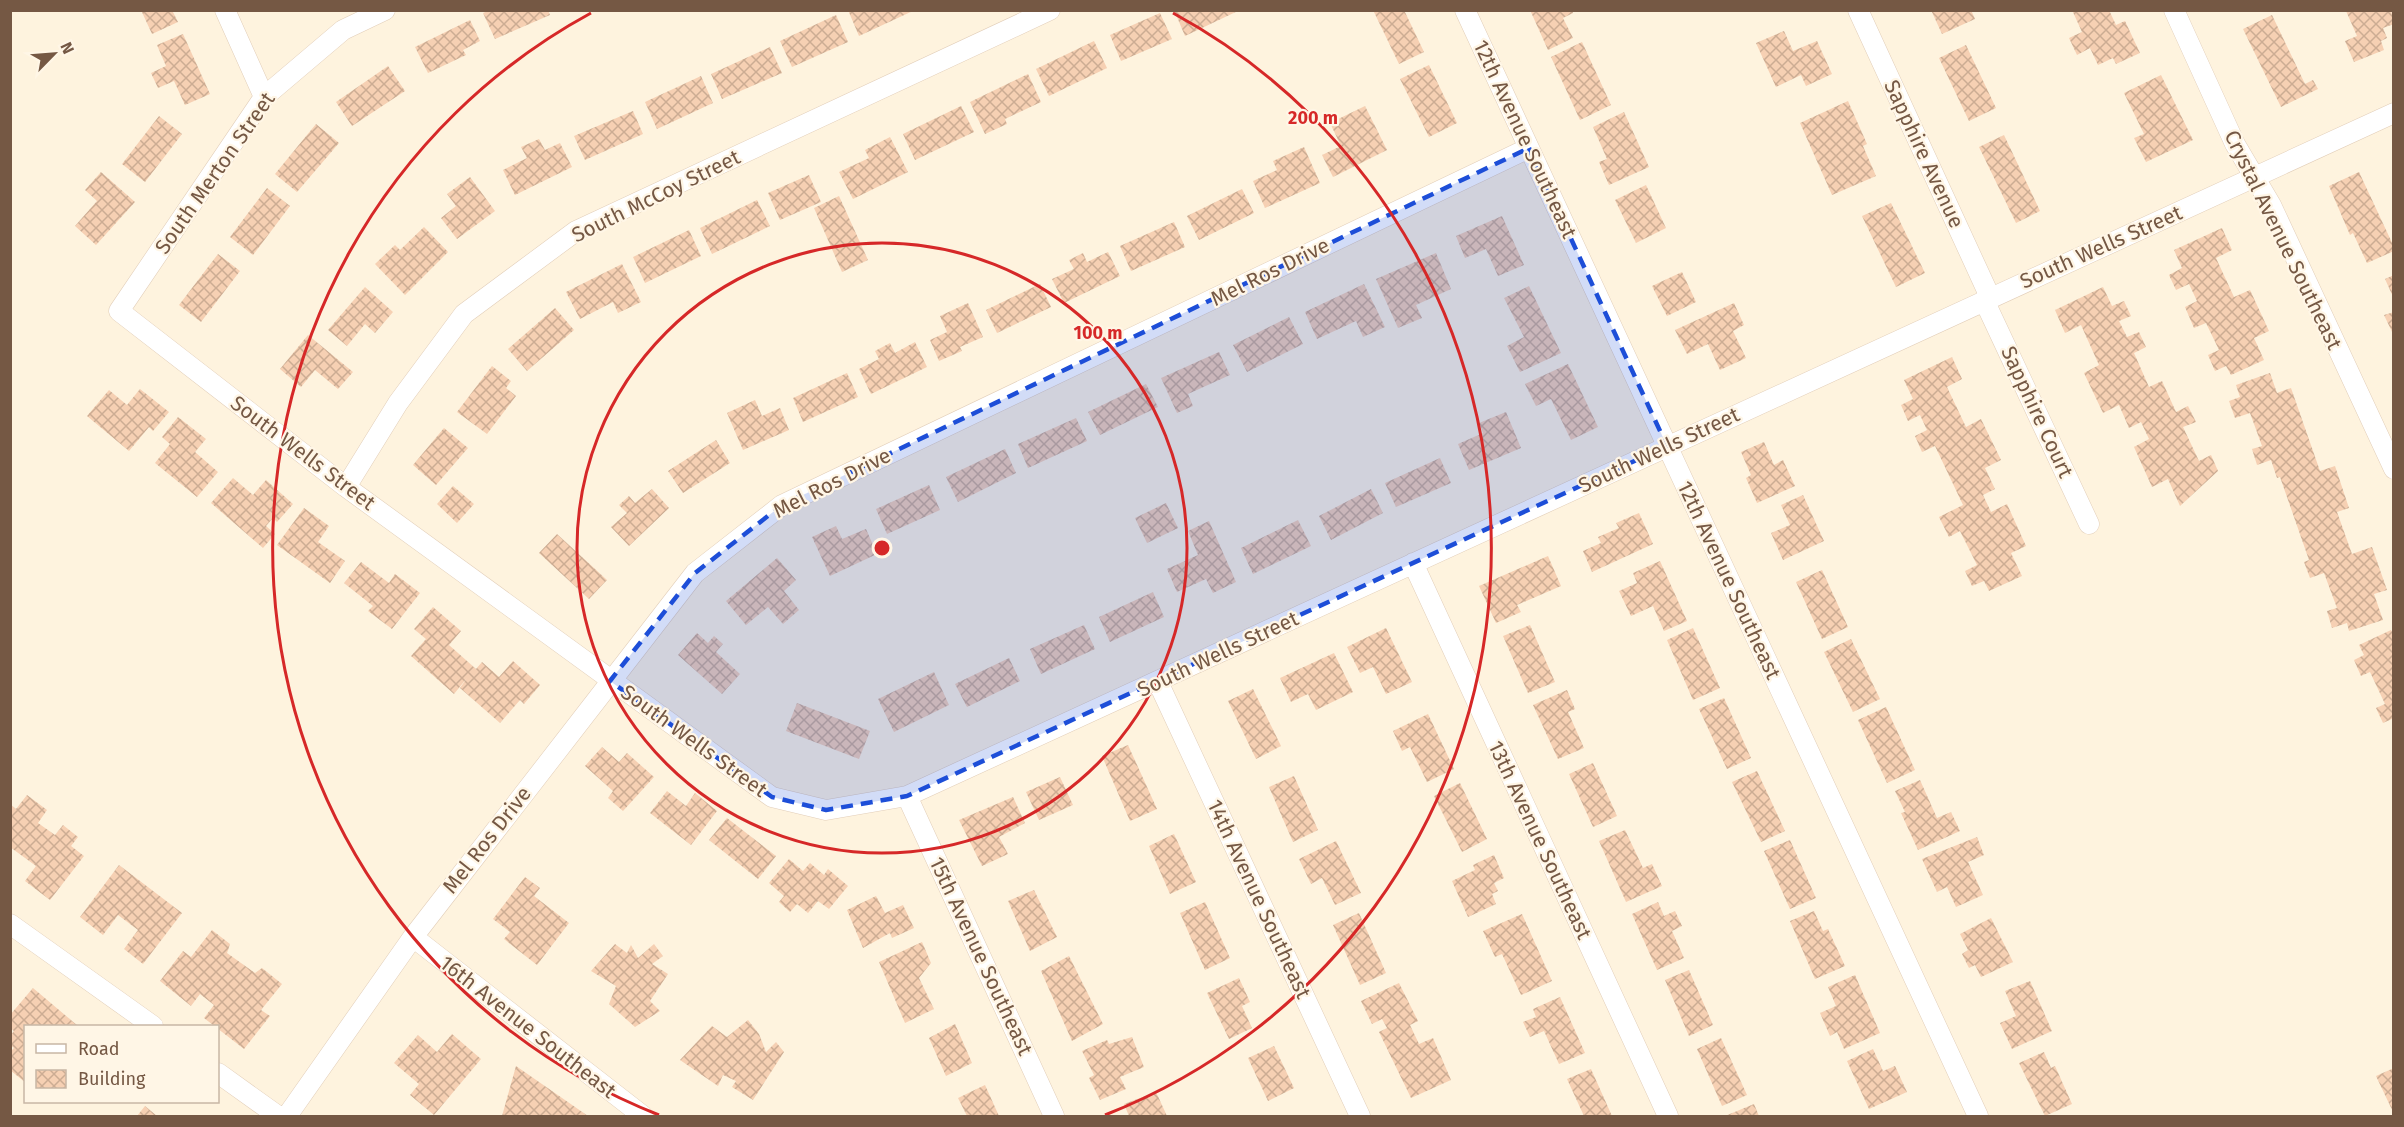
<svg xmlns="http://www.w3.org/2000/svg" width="2404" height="1127" viewBox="0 0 2404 1127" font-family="'Fira Sans',sans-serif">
<defs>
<pattern id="building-cross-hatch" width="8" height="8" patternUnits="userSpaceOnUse" patternTransform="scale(1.5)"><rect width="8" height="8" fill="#f6d0b3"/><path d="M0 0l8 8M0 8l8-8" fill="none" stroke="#ccac93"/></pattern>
</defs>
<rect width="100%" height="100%" fill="#fef3de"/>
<path fill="url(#building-cross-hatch)" d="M141,10H172L178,22L152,34Z
M490,10H548L550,15L495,39L483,13Z
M848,10H915L859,36Z
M1174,10H1240L1185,36Z
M1373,10H1404L1424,52L1399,64Z
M1530,10H1572L1573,13L1563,18L1573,38L1548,50Z
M1931,10H1971L1975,19L1942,34Z
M2072,10H2109L2116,25L2125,21L2140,53L2116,64L2113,58L2098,65L2090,48L2077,55L2069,38L2082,32Z
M2391,10L2394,24L2383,28L2387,38L2381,41L2384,50L2354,62L2345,41L2357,36L2346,11Z
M1160,13L1172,39L1121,61L1110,35Z
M836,15L848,42L792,67L780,41Z
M2272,15L2305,84L2313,80L2318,89L2281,107L2243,29Z
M470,20L480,41L463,50L466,55L428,73L415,47Z
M1784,31L1793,51L1817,41L1832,74L1806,86L1801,75L1776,87L1756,43Z
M183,34L210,94L185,105L174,81L158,88L151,73L166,66L157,45Z
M1094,41L1107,68L1049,96L1036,69Z
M1582,42L1611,105L1580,120L1551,57Z
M1966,45L1996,108L1969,121L1939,58Z
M770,47L782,73L722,99L711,74Z
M1429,65L1457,123L1429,137L1400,79Z
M388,66L405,91L352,126L336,102Z
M1028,74L1041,102L1005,119L1007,124L985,134L970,102Z
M2161,75L2193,140L2146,162L2134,138L2144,134L2124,93Z
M701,76L713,103L657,129L645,102Z
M1848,101L1867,144L1863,146L1876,176L1832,195L1800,123Z
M961,106L974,132L915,160L903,134Z
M1365,106L1387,150L1333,177L1322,155L1341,146L1330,123Z
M633,111L643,134L585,160L574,136Z
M1624,112L1649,167L1609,185L1599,162L1607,159L1593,127Z
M159,116L182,134L145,182L122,164Z
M316,124L339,143L297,192L275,174Z
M2004,135L2040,211L2016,223L1979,147Z
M890,137L908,172L853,199L839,172L869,158L865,150Z
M539,139L545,150L560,143L572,167L515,195L503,170L527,158L521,147Z
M1304,147L1320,183L1265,208L1253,181L1277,170L1273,161Z
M101,172L135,202L96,245L75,226L97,201L85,190Z
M2359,172L2394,247V251L2367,263L2353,233L2350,235L2329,186Z
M809,175L821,202L780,220L768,193Z
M470,177L495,211L457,239L441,218L456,206L447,194Z
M1646,185L1666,228L1636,243L1615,200Z
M267,188L290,206L253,255L230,237Z
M1242,189L1254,213L1199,240L1187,216Z
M839,196L868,260L842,272L814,208Z
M757,200L770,226L712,254L700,228Z
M1891,203L1925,273L1896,287L1862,216Z
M1502,216L1524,265L1498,276L1486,249L1465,258L1456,236Z
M1174,222L1185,247L1131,271L1120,246Z
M424,227L448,252L405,295L375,264L395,245L400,250Z
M2222,228L2232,250L2216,258L2234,297L2250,290L2269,331L2254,338L2264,360L2231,375L2226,366L2215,371L2208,355L2219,350L2206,323L2194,328L2185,307L2197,301L2189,284L2176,290L2169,275L2182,268L2174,250Z
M689,230L701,256L645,283L633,257Z
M1108,252L1120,276L1064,303L1052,279L1074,269L1069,260L1083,253L1087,262Z
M1436,253L1451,289L1416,305L1422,318L1398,328L1376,279Z
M218,254L240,271L201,322L179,305Z
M622,264L641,302L618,313L613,302L580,319L566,292Z
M1682,272L1696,302L1667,316L1652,286Z
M2394,275V299L2385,279Z
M1040,284L1051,307L997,333L986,310Z
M1364,284L1385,327L1363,337L1356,321L1317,339L1305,312Z
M1529,286L1561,353L1520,372L1507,346L1524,337L1504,298Z
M365,287L393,312L375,333L365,324L347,346L328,330Z
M2103,287L2112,306L2124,301L2131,316L2119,321L2127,337L2139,332L2146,347L2134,353L2149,387L2162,381L2176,412L2188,406L2196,422L2183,427L2199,461L2211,455L2218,471L2180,506L2168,479L2152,487L2134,447L2149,439L2141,422L2129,428L2119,405L2103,413L2084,373L2099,365L2081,325L2065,333L2055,310Z
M968,303L983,337L960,347L962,351L939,361L930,340L947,332L940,316Z
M1734,303L1744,325L1733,331L1746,358L1720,370L1708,344L1687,354L1675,330Z
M555,308L574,330L527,371L508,349Z
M2394,312V336L2384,315Z
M1289,317L1303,344L1247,372L1233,345Z
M308,335L353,372L338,389L315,370L301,387L280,369Z
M915,342L927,367L871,394L859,369L879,359L875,351L890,343L895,353Z
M1219,352L1230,375L1188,394L1193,406L1177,413L1161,378Z
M1952,357L1962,379L1947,387L1966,427L1981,419L2001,460L1985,468L1995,489L1983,495L1991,512L2007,504L2026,546L2011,553L2022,576L1989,591L1984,581L1972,586L1965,571L1977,565L1960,531L1949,537L1939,517L1963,505L1935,446L1922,452L1915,436L1927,430L1920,415L1908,421L1901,405L1913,399L1904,380Z
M1568,364L1598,427L1571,440L1551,399L1536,406L1525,384Z
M492,366L511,381L506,388L516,396L487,434L457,412Z
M847,373L858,397L803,422L793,398Z
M2270,373L2277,393L2291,388L2320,471L2335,466L2349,508L2337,512L2352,554L2372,547L2387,590L2374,594L2383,620L2349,631L2347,623L2332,628L2327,611L2337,608L2324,573L2310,578L2304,562L2309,560L2280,477L2277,478L2271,460L2257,465L2252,449L2262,446L2250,413L2235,418L2229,401L2240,397L2236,385Z
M1146,384L1158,407L1100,435L1088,412Z
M140,389L169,412L153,431L149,427L129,451L87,416L109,390L127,405Z
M755,400L762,416L780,408L789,430L743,450L727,413Z
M1506,412L1521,448L1469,470L1458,444L1483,433L1479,423Z
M178,417L206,439L195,452L218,472L197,497L155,463L170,444L162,437Z
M1076,418L1087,441L1028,468L1018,444Z
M444,428L468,448L436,485L413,465Z
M716,440L730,463L683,493L668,471Z
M1764,442L1774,465L1783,460L1795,486L1757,503L1746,478L1751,475L1741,452Z
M1005,449L1016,473L958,502L946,477Z
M1440,458L1451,483L1396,507L1385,483Z
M233,478L253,495L266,480L293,504L277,522L273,518L266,526L275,534L263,548L211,503Z
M929,485L940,510L887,534L876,509Z
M453,486L474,504L457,523L437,504Z
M652,489L669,508L629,546L611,527L627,513L619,505L629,496L635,503Z
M1371,489L1383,513L1331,540L1319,516Z
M1803,495L1824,541L1783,560L1771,533L1790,525L1781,505Z
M1166,503L1178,528L1147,543L1135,518Z
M304,508L329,526L318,542L345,561L330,583L277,545Z
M1639,513L1653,544L1592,572L1583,551L1601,543L1598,537L1619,528L1616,523Z
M1298,520L1311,546L1253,574L1241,548Z
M1209,521L1236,582L1213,593L1206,579L1177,592L1167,569L1198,555L1188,531Z
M836,526L842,539L866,529L877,554L830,576L812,537Z
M557,534L607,580L589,599L539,553Z
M1548,556L1561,586L1517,605L1521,612L1496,623L1479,586Z
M777,558L796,580L784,591L799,610L783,624L768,607L746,625L726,601Z
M1660,561L1687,621L1664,631L1653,606L1631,616L1619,591L1637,583L1633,573Z
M361,562L389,583L395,574L420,593L392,629L368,611L373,606L344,583Z
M1822,570L1848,627L1822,639L1796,582Z
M1153,592L1164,617L1110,642L1099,617Z
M433,607L461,631L449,645L476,669L482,662L499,677L513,661L540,685L524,704L520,700L500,723L460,688L467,678L454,694L411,656L426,639L414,629Z
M1084,625L1095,649L1041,674L1030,649Z
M1530,625L1555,682L1528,693L1503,636Z
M1386,628L1412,682L1386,694L1373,667L1360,673L1347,647Z
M1693,628L1720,688L1693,700L1667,640Z
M2391,630L2394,635V718L2383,723L2376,708L2385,704L2370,672L2361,676L2354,660L2364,655L2359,645Z
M697,633L708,643L714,636L723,644L716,652L740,674L722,694L678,655Z
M1851,639L1880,699L1853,712L1824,652Z
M1334,653L1353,692L1316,710L1308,694L1291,702L1280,678Z
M1009,658L1020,681L967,707L955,684Z
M934,672L949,705L894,732L878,699Z
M1253,689L1281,746L1256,759L1228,701Z
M1567,690L1575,709L1568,712L1584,748L1558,759L1533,705Z
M1724,698L1751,758L1727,769L1699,709Z
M797,703L870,731L859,759L786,731Z
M1886,707L1915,770L1887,783L1858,720Z
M1428,714L1454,769L1427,782L1410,747L1402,751L1393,731Z
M1128,745L1157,809L1130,821L1102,756Z
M602,747L619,762L627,753L654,777L623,811L608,798L613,791L585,766Z
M1593,763L1617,816L1593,827L1569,774Z
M1757,771L1785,831L1761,842L1732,782Z
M1294,776L1318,830L1293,842L1269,787Z
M1060,777L1073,805L1039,820L1026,792Z
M1920,780L1937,818L1951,812L1960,831L1918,850L1901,813L1905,812L1895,791Z
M1460,783L1487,839L1462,852L1434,796Z
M667,791L686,806L695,793L717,811L691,845L650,813Z
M27,795L47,810L38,823L55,835L63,825L78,837L71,846L84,856L50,900L25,881L36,866L10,847V804L16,809Z
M1013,797L1025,823L999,837L1008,854L982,866L959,820Z
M727,818L776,856L758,879L709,840Z
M1625,830L1643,868L1652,864L1662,886L1626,902L1599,841Z
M1174,834L1196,882L1170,894L1149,846Z
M1977,837L1984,855L1968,862L1983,895L1956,907L1947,887L1937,892L1922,859Z
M1790,840L1816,898L1790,909L1764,851Z
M1336,841L1361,893L1335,905L1322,878L1311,884L1299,859Z
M1494,855L1504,878L1494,883L1498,891L1492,894L1496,904L1468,917L1452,881L1475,870L1473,865Z
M789,859L803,871L810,863L824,875L828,869L848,886L829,909L818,901L808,913L797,904L790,912L779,902L784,896L769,883Z
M119,865L182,913L143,964L124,949L138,930L118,915L103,935L80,917Z
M525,877L540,888L534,896L569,923L537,965L504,939L510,932L493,919Z
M1034,890L1057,937L1030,951L1008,901Z
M876,896L885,913L903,905L914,928L892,938L890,933L863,948L847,910Z
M1205,902L1230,958L1205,970L1180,913Z
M1658,902L1664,916L1675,911L1682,926L1672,931L1684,958L1657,970L1632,914Z
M1814,911L1823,931L1828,929L1845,966L1815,979L1790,921Z
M1359,913L1386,973L1360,985L1333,925Z
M1522,914L1552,981L1521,995L1502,954L1495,957L1483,931Z
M1991,918L2013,962L1981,977L1975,965L1969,968L1962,954L1968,950L1960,934Z
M212,930L230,944L227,953L255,973L262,968L282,984L261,1010L270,1016L244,1049L204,1018L214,1005L200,994L191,1006L160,981L183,951L191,957Z
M922,942L931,963L919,978L934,1009L905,1023L879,962Z
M615,944L627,953L631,945L638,958L654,944L663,956L652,964L668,974L650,1001L660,1011L635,1027L609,1004L616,986L591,971Z
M1069,956L1103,1024L1072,1041L1041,971Z
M1689,970L1713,1025L1689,1036L1665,980Z
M1855,975L1880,1033L1844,1049L1837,1032L1830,1036L1820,1013L1836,1006L1828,987Z
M1239,978L1250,1002L1242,1006L1252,1028L1229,1039L1207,993Z
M2030,981L2052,1031L2012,1049L2000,1023L2016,1016L2005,991Z
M1399,983L1418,1021L1410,1025L1419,1044L1433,1038L1451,1080L1411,1098L1379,1032L1387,1028L1382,1019L1372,1024L1361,1001Z
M33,988L78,1026H26V1083L10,1070V1052L14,1048L10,1045V1036L14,1031L10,1028V1015Z
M1560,997L1585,1053L1559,1064L1544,1031L1530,1037L1523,1022L1536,1017L1533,1009Z
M748,1020L759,1034L766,1052L776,1042L784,1052L753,1100L732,1087L736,1081L723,1075L718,1086L680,1060L712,1026L727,1037Z
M955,1024L972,1063L946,1076L929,1038Z
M452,1034L481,1059L434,1115L410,1095L419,1084L394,1063L418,1035L437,1052Z
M1132,1037L1144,1067L1120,1077L1126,1089L1100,1100L1089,1078L1094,1075L1082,1051L1107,1040L1109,1044Z
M1721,1038L1747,1095L1722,1106L1697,1049Z
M1274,1046L1294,1088L1268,1101L1248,1058Z
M1873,1049L1883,1071L1895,1066L1907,1092L1869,1109L1847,1061Z
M2044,1052L2051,1068L2055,1066L2072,1104L2045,1116L2019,1063Z
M516,1066L588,1116H502Z
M2394,1068V1114L2376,1076Z
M1591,1069L1612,1116H1584L1567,1079Z
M985,1085L999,1116H967L958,1098Z
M1156,1092L1167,1116H1129L1124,1104Z
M1754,1104L1759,1116H1725Z
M145,1106L157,1116H137Z"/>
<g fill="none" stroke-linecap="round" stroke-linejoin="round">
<g stroke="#e2ceb9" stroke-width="21">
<path id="street" d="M225,10L264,97
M385,10L343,30L264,97L119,311L346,487L772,797L826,810L907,796L2394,113
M1465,10L1978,1116
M1858,10L1990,297
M2174,10L2235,144L2271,205L2394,469
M1984,300L2089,524
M346,487L398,403L464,314L576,231L1050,10
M1413,563L1668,1116
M1158,682L1360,1116
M907,796L1054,1116
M10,924L153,1026
M413,937L643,1116
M218,1073L278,1116
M287,1116L413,937L695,573L782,505L1529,148"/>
</g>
<use href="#street" stroke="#fff" stroke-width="20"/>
</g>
<path fill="#1d4ed8" fill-opacity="0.2" stroke="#1d4ed8" stroke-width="4.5" stroke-dasharray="12 8" stroke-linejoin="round" d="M1529,148L1667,446L907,796L826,810L772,797L610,681L695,573L782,505Z"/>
<g fill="none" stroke="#d62828" stroke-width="3">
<circle cx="882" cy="548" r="305"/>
<path d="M659 1115A609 609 0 0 1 591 13M1173 13A609 609 0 0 1 1105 1115"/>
</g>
<g text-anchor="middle" stroke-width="4.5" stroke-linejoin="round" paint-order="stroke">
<g font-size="21" fill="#755844" stroke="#fff6e6">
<text transform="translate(1525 139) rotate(65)" y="7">12th Avenue Southeast</text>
<text transform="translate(1924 154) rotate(65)" y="7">Sapphire Avenue</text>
<text transform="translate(215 173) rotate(-55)" y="7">South Merton Street</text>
<text transform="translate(656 196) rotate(-26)" y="7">South McCoy Street</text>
<text transform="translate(2283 240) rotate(64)" y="7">Crystal Avenue Southeast</text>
<text transform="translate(2101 247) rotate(-24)" y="7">South Wells Street</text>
<text transform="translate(1270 272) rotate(-26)" y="7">Mel Ros Drive</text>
<text transform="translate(2037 412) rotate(65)" y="7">Sapphire Court</text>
<text transform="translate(1659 450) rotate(-25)" y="7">South Wells Street</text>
<text transform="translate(303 453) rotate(37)" y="7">South Wells Street</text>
<text transform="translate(832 483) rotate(-27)" y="7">Mel Ros Drive</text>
<text transform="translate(1729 580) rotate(65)" y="7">12th Avenue Southeast</text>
<text transform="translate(1218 654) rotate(-25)" y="7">South Wells Street</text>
<text transform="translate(694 741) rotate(36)" y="7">South Wells Street</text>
<text transform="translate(487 840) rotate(-52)" y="7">Mel Ros Drive</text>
<text transform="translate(1540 840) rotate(65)" y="7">13th Avenue Southeast</text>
<text transform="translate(1259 899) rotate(65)" y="7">14th Avenue Southeast</text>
<text transform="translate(981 956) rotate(65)" y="7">15th Avenue Southeast</text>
<text transform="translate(528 1027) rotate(38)" y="7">16th Avenue Southeast</text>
</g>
</g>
<circle cx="882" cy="548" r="9" fill="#d62828" stroke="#fff6e6" stroke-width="3"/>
<g font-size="18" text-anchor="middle" font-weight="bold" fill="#d62828" stroke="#fff6e6" stroke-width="4.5" stroke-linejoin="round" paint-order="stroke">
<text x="1313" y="124">200 m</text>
<text x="1098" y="339">100 m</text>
</g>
<rect width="2404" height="1127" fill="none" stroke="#755844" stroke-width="24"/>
<rect x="24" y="1025" width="195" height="78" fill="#fff6e6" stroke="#c8b7a5" stroke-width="1.5"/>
<rect x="36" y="1044" width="30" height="9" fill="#ffffff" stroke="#c8b7a5" stroke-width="1.5"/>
<text x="78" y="1055" font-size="18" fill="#755844">Road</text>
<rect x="36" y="1070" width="30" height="18" fill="url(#building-cross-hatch)" stroke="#c8b7a5" stroke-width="1.5"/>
<text x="78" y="1085" font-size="18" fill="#755844">Building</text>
<g transform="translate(54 54) rotate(65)" stroke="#fff6e6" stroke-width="4.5" paint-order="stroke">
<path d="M0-4.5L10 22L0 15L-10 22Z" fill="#755844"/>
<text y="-9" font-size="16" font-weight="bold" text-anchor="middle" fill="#755844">N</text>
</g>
</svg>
